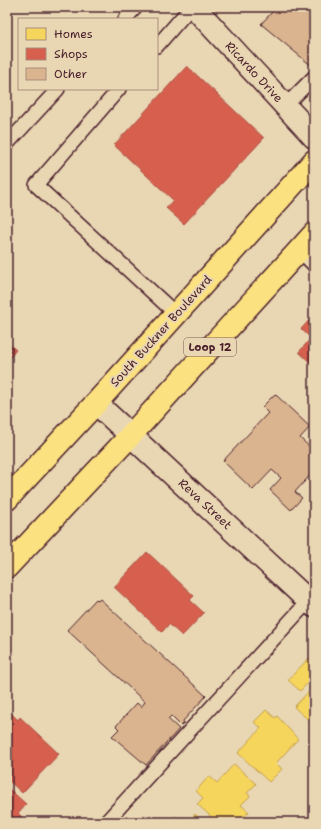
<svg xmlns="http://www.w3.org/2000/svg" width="321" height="829" viewBox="0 0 321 829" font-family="'Shantell Sans',sans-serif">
<rect width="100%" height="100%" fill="#e9d7b4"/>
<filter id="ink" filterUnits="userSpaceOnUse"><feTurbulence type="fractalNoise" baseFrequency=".025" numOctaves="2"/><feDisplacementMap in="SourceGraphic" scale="8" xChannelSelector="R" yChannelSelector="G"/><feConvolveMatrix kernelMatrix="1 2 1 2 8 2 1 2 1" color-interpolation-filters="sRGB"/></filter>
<g filter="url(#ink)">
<path fill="#f6d55c" stroke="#c29e4d" d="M309,658L314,663V725L294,707L313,687L309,682L300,691L288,680Z
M266,710L275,718L277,716L298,739L276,763L282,769L269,782L238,753L261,728L254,722Z
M234,764L256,784L247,793L250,796L241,805L249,812L239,822H217L197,804L203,798L196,791L209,776L217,783Z
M195,814L203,822H189Z
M176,816L183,822H170Z"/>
<path fill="#d6604d" stroke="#ac4c43" d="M187,66L264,138L184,224L166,208L173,200L114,145Z
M314,315V366L299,352L311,338L301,329Z
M7,342L16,350L7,361Z
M147,552L194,596L190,600L204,613L182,636L169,624L162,632L114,587Z
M7,709L18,720L20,717L59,754L22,793L7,779Z
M7,787L26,804L18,813L22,817L17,822H7Z"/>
<path fill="#dab48e" stroke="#4a1f2b" d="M267,7H312L314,9V66L313,67L261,24L272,12Z
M275,394L310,427L300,438L314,451V471L295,492L302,498L291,510L270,490L281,478L272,470L253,490L223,461L268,413L262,407Z
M96,599L98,601L100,599L206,696L183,721L184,723L181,726L171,716L168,719L179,729L146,765L112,736L119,729L116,726L137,703L141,707L145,702L67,630Z"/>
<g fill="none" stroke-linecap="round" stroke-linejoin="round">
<g stroke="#4a1f2b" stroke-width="16">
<path id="service" d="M125,19L136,7
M157,46L191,7
M119,89L36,185L176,314
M285,106L314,77
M7,144L58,89
M299,250L314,265
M106,822L313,596"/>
</g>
<g stroke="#4a1f2b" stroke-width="25">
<path id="minor" d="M194,7L314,137
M96,403L314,606"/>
</g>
<g stroke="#4a1f2b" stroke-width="25">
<path id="primary" d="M7,499L96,403L314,161
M7,567L131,435L314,234"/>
</g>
<use href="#service" stroke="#e9d7b4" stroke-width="13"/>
<use href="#minor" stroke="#e9d7b4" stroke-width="22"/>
<use href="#primary" stroke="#fbe180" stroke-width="22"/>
</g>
</g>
<g text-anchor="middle" stroke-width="4" stroke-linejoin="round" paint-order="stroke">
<rect fill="#e9d7b4" stroke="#7a5654" stroke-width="1" x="184" y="338" width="52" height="18" rx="3"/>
<g font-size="11" font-weight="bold" fill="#4a1f2b">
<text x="210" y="351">Loop 12</text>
</g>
<g font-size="12" fill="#4a1f2b" stroke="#e9d7b4">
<text transform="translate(254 72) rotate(47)" y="4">Ricardo Drive</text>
<text transform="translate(161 331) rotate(-48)" y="4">South Buckner Boulevard</text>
<text transform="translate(205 504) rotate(43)" y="4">Reva Street</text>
</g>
</g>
<rect width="321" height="829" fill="none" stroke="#e9d7b4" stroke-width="24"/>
<rect x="12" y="12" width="297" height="805" fill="none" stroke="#4a1f2b" stroke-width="1.5" filter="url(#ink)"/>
<rect x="18" y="18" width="140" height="72" fill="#e9d7b4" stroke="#a98d7d"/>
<rect x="26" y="28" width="20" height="12" fill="#f6d55c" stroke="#a98d7d"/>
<text x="54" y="38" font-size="12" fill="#4a1f2b">Homes</text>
<rect x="26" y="48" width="20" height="12" fill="#d6604d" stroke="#a98d7d"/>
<text x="54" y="58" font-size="12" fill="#4a1f2b">Shops</text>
<rect x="26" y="68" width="20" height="12" fill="#dab48e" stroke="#a98d7d"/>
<text x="54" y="78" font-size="12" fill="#4a1f2b">Other</text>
</svg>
